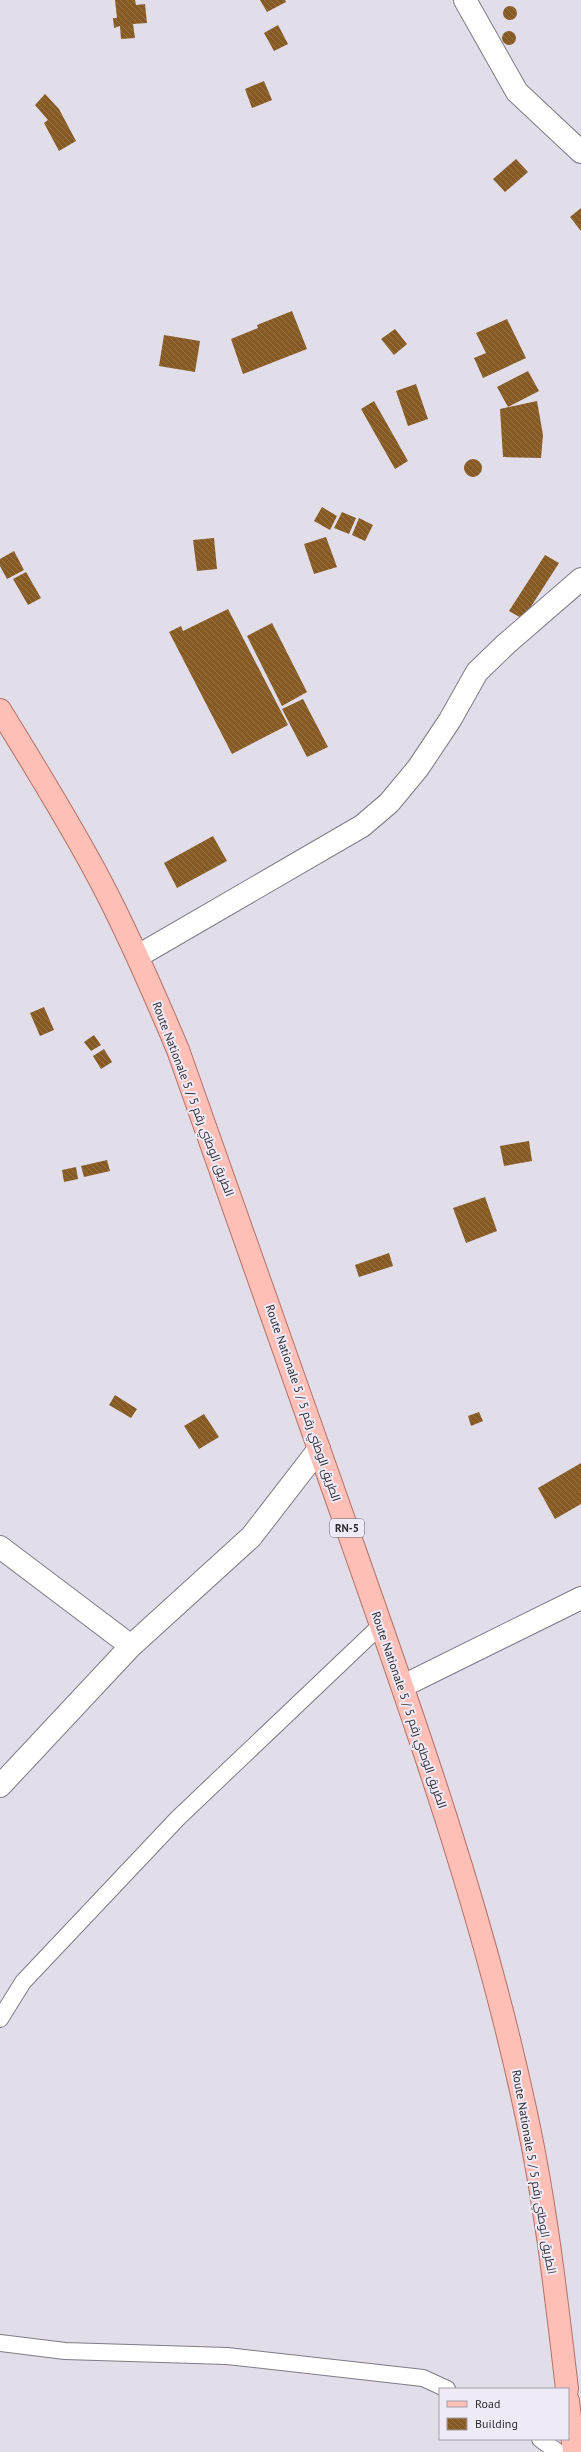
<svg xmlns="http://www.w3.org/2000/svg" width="581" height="2452" viewBox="0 0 581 2452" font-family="'PT Sans',Cairo,sans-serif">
<defs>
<pattern id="building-back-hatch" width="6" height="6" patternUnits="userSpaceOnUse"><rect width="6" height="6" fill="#865a22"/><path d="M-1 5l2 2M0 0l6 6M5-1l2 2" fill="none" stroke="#95744a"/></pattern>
</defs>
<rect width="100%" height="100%" fill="#e1dde9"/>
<path fill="url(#building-back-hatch)" d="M115,0H135L136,5L145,4L147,23L133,24L135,38L121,39L120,26L114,28L113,18H117Z
M260,0H285L286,2L267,12Z
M503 13a7 7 0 1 1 14 0a7 7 0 1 1-14 0Z
M278,25L288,44L274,51L264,33Z
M502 38a7 7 0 1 1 14 0a7 7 0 1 1-14 0Z
M264,81L272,100L252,108L245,89Z
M45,94L59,109L76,141L59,151L44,123L48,120L35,105Z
M516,159L528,172L505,192L493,179Z
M581,208V231L570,217Z
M292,311L307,349L243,374L231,339L258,328L257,325Z
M507,319L526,358L483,378L474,358L486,353L476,333Z
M395,329L407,344L394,355L381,339Z
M164,335L200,341L195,372L159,366Z
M528,371L539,391L508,407L497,387Z
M416,384L428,419L408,426L396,391Z
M374,401L408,461L395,469L361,409Z
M537,401L543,435L541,458L503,457L500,409Z
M464 468a9 9 0 1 1 18 0a9 9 0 1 1-18 0Z
M322,507L337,516L330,530L314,521Z
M342,512L356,518L349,534L334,528Z
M359,518L373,525L365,541L352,535Z
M326,537L337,567L314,574L304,544Z
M214,538L217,569L197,571L193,540Z
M14,551L24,570L7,579L0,566V559Z
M545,555L559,563L523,619L509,611Z
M26,572L41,598L28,605L13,579Z
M228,609L288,725L232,754L169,632L181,626L183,631Z
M272,623L307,692L282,706L247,636Z
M303,699L328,747L307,757L282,709Z
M213,836L227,861L177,888L164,863Z
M44,1007L54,1030L40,1036L30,1013Z
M94,1035L101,1045L91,1051L84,1042Z
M104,1049L112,1062L101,1069L93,1056Z
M529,1141L532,1161L504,1166L500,1146Z
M107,1160L110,1171L84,1177L81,1166Z
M76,1167L78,1179L64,1182L62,1170Z
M485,1197L497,1231L466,1243L453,1208Z
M389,1253L393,1266L359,1277L355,1265Z
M115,1395L137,1409L131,1418L109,1405Z
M479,1412L483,1421L471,1426L468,1416Z
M204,1414L219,1437L199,1449L184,1426Z
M581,1463V1504L555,1519L538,1488Z"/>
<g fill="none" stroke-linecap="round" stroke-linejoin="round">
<g stroke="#7f7b86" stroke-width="18">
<path id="service" d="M0,2019L23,1982L178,1818L381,1625
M0,2343L65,2351L227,2356L423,2378L447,2389
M540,2439L558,2452"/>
</g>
<g stroke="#7f7b86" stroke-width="24">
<path id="minor" d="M465,0L517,92L581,152
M138,956L362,826L389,803L418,768L450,720L477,672L506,644L581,579
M0,1547L131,1646
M403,1686L581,1598
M0,1786L131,1646L251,1537L319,1449"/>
</g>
<g stroke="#b67168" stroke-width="24">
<path id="primary" d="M0,710C35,767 70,823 101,882C130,937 154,993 178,1050C235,1211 292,1373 349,1534C415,1721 482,1910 524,2104C545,2198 556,2294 567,2389
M568,2401L574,2452"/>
</g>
<use href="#service" stroke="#fff" stroke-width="16"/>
<use href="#minor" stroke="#fff" stroke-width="22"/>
<use href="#primary" stroke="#febfb6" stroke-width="22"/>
</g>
<g text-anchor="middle" stroke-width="4" stroke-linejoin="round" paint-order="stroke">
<rect fill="#efeaf6" stroke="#69666e" stroke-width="1" x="330" y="1519" width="34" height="18" rx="3"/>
<g font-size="11" font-weight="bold" fill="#302e33">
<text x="347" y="1532">RN-5</text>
</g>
<g font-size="12" fill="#302e33" stroke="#efeaf6">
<text transform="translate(193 1099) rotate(69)" y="4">Route Nationale 5 / الطريق الوطني رقم 5</text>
<text transform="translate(303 1403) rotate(71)" y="4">Route Nationale 5 / الطريق الوطني رقم 5</text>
<text transform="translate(409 1710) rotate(71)" y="4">Route Nationale 5 / الطريق الوطني رقم 5</text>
<text transform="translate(534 2172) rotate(80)" y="4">Route Nationale 5 / الطريق الوطني رقم 5</text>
</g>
</g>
<rect x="439" y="2388" width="130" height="52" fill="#efeaf6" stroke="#a39fa8"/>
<rect x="447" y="2401" width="20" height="6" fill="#febfb6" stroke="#a39fa8"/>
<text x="475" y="2408" font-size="12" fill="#302e33">Road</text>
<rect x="447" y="2418" width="20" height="12" fill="url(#building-back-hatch)" stroke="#a39fa8"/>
<text x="475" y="2428" font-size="12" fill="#302e33">Building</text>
</svg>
